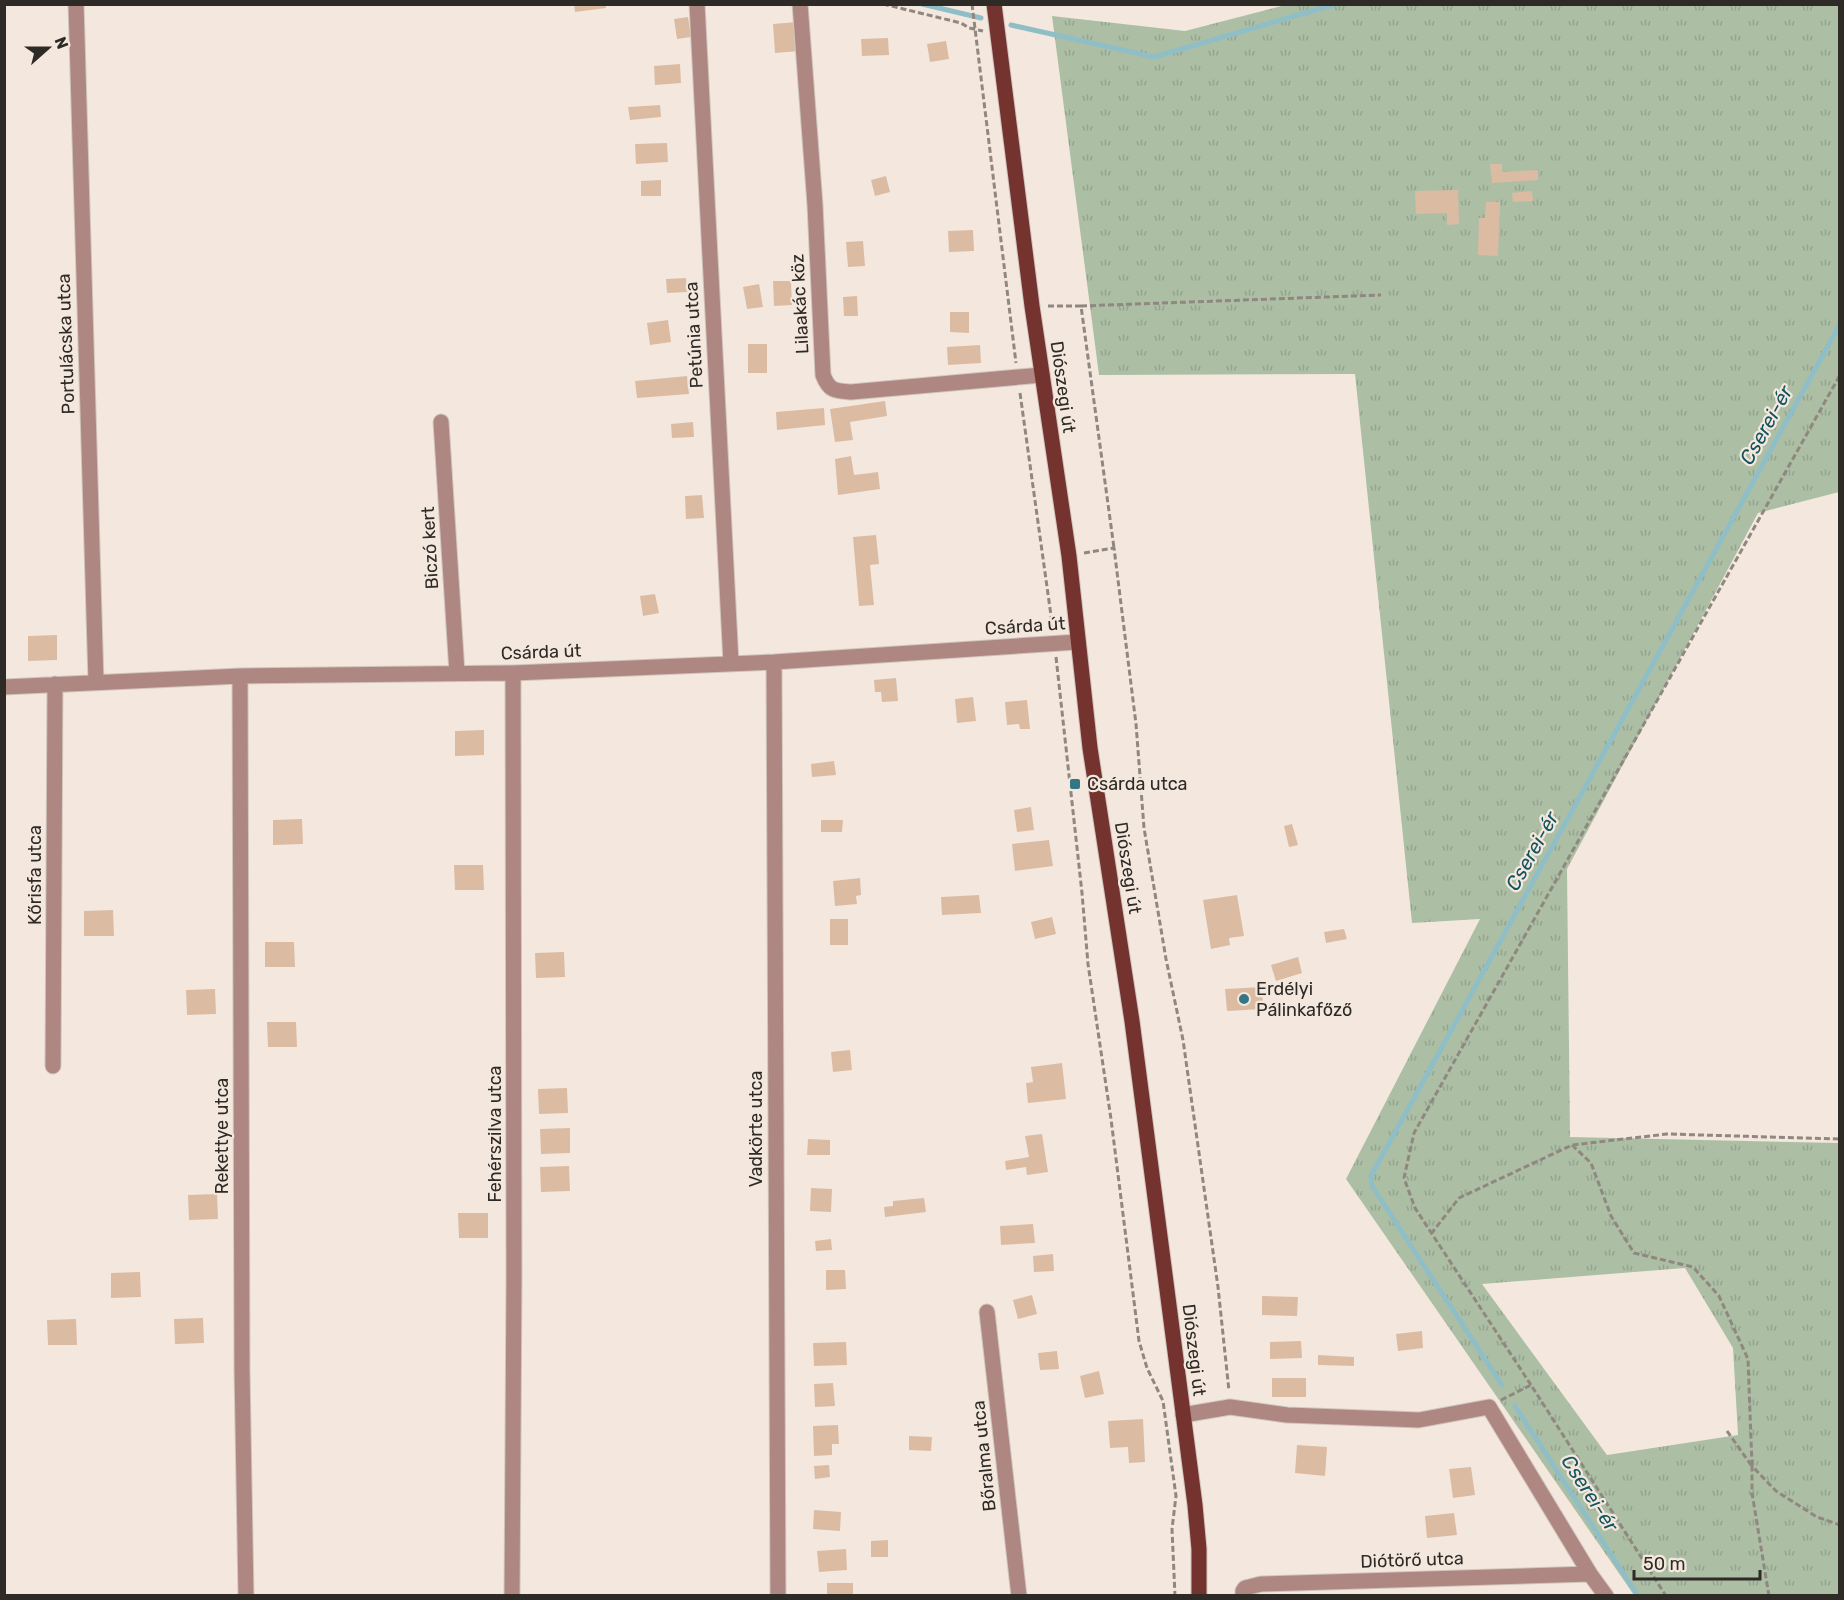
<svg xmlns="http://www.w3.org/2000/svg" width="1844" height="1600" viewBox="0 0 1844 1600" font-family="Rubik,sans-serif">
<defs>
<pattern id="grass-tufts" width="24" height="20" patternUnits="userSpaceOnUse" patternTransform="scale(1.5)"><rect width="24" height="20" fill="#acbfa5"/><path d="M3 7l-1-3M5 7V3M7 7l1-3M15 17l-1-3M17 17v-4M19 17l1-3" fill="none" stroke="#94a48e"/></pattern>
</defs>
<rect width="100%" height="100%" fill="#f4e8de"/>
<path fill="url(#grass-tufts)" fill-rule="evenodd" d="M1289,4L1839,5V492L1758,513L1567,869L1570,1137L1839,1143V1595H1634L1346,1179L1480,919L1412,923L1355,374L1099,375L1052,16L1185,31ZM1685,1268L1733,1348L1738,1435L1607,1455L1482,1284Z"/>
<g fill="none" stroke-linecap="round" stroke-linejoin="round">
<path stroke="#90bec6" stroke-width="5" d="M922,4L981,18
M1011,25L1154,57L1336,4
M1502,1385L1372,1186L1371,1176L1840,324
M1515,1406L1638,1596"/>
</g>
<path fill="#dcbba3" d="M574,4H606V8L575,12Z
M688,17L691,37L677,39L674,19Z
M797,22L799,51L775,53L773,24Z
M888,38L889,55L862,56L861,39Z
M946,41L949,59L930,62L927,44Z
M680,64L681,83L655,85L654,66Z
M660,105L661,117L630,120L628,107Z
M667,143L668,162L636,164L635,144Z
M1490,164H1502V172L1538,170V180L1492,183Z
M886,176L890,192L875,196L871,180Z
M661,180V196H641V181Z
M1458,190L1459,224L1447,225V213L1416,214L1415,191Z
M1532,191L1533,201L1513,202L1512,193Z
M1486,202H1500L1498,256L1478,255L1479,218H1485Z
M973,230L974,251L949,252L948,231Z
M863,241L865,266L848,267L846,242Z
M686,278L687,292L667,293L666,279Z
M773,281H791L792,305L774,306Z
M759,284L763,307L747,309L743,287Z
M857,296L858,316H844L843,297Z
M950,312H969V333L950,332Z
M668,320L671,342L650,345L647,323Z
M748,344H767V373H748Z
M980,345L981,363L948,365L947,347Z
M687,376L689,394L637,398L635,381Z
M885,401L887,416L850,422L853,440L835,442L830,409Z
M824,408L825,425L777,430L776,412Z
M693,422L694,437L672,438L671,424Z
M851,456L854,475L878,472L880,489L838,495L835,459Z
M702,495L704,518L686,519L685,496Z
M876,535L879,564L870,565L874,605L859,606L853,537Z
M655,594L659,613L643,616L640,596Z
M57,635V660L28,661V636Z
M896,678L898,701L882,702L881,692H875L874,680Z
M973,697L976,721L957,723L955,699Z
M1027,700L1030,729H1020L1019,724L1007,725L1005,702Z
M484,730V755L455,756V731Z
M834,761L836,775L812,777L811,764Z
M1031,807L1034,830L1017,832L1014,810Z
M302,819L303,844L273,845V820Z
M821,820H843L842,832H821Z
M1292,824L1298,845L1289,847L1284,826Z
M1049,840L1053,866L1015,871L1012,844Z
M454,865H483L484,890H455Z
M860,878L861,895L856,896L857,904L835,906L833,881Z
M979,895L981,913L942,915L941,897Z
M1237,895L1244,936L1229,938L1230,945L1211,949L1203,900Z
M113,910L114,936H84V911Z
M1052,917L1056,934L1035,939L1031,922Z
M830,919H848V945H830Z
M1344,929L1347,939L1326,943L1324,932Z
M265,942H294L295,967H265Z
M564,952L565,977L536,978L535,953Z
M1298,957L1302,973L1276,981L1271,965Z
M1262,987L1263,1009L1227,1011L1225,989Z
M215,989L216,1014L187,1015L186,990Z
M267,1022H296L297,1047H268Z
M850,1050L852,1070L833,1072L831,1052Z
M1062,1063L1066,1099L1028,1103L1026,1083L1033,1082L1031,1067Z
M567,1088L568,1113L539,1114L538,1089Z
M570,1128V1153L541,1154L540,1129Z
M1042,1134L1048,1172L1027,1175L1026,1167L1006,1170L1005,1161L1029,1157L1025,1136Z
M808,1139L830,1140V1155H807Z
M569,1166L570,1191L541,1192L540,1167Z
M811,1188L832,1189L831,1212L810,1211Z
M217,1194L218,1219L189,1220L188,1195Z
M924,1198L926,1212L885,1217L884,1207L893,1206V1201Z
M458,1213H488V1238H459Z
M1033,1224L1035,1243L1001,1245L1000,1226Z
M831,1239L832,1250L816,1251L815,1241Z
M1053,1254L1054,1271L1034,1272L1033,1256Z
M826,1270H845L846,1289L826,1290Z
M140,1272L141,1297L111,1298V1273Z
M1032,1295L1037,1314L1018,1319L1013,1300Z
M1262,1296L1298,1297L1297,1316L1262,1315Z
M203,1318L204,1343L175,1344L174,1319Z
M76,1319L77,1345H48L47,1320Z
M1422,1331L1423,1348L1398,1351L1396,1334Z
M1301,1341L1302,1358L1270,1359V1342Z
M846,1342L847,1365L814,1366L813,1343Z
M1057,1351L1059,1369L1040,1370L1038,1353Z
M1318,1355L1354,1357V1366L1318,1365Z
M1099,1371L1104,1394L1085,1398L1080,1376Z
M1272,1378H1306V1397H1272Z
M833,1383L835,1406L815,1407L814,1384Z
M1143,1419L1145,1462L1129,1463L1128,1447L1110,1448L1108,1421Z
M838,1425L839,1444H832V1455L814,1456L813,1426Z
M909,1436L932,1437L931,1451L909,1450Z
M1297,1445L1327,1447L1325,1476L1295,1473Z
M829,1465L830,1477L815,1479L814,1466Z
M1471,1467L1475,1495L1453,1498L1449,1469Z
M814,1510L841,1512L840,1531L813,1529Z
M1454,1513L1457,1535L1427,1538L1425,1516Z
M888,1540V1557H871V1541Z
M846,1549L847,1570L819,1572L817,1551Z
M827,1583H853V1596H827Z"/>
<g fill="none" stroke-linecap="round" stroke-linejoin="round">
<g stroke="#d0c6bd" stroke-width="17">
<path id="minor" d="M76,4L96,682
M697,4L731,663
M800,4L815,205L823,375C829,391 835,391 851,392L1042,375
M441,422L457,673
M774,662L778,1596
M240,676L242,1370L246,1596
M4,687L240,676L513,673L774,662L1077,642
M53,1066L55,684
M987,1312L1019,1596
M1183,1415L1230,1407L1287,1415L1419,1420L1489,1407L1590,1574L1606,1596
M512,1596L514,1277L513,673
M1243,1596V1591L1245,1588L1261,1584L1590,1574"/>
</g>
<g stroke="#d0c6bd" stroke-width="17">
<path id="major" d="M994,4L1032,306L1069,556L1090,748L1132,1021L1195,1505L1199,1549V1596"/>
</g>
<path stroke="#8f8780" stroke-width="3" stroke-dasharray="6 3" stroke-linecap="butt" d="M883,4L961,23L969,28L983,31
M972,4L1016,363
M1048,306H1081L1114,548
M1081,306L1381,295
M1020,393L1053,630
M1084,553L1114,548L1136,724L1144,828L1166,959L1183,1040L1218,1287L1229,1391
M1056,657L1082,893L1088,964L1111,1119L1139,1341L1147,1368L1163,1401L1176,1496L1172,1529L1175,1596
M1572,1145L1591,1163L1611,1216L1634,1253L1693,1267L1719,1296L1748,1359L1752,1466
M1431,1234L1459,1198L1572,1145L1667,1134L1840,1139
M1531,1385L1415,1208L1404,1178L1414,1133L1840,375
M1501,1400L1531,1385L1666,1596
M1727,1431L1751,1465
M1769,1596L1752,1493V1466L1776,1491L1817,1517L1840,1525"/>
<use href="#minor" stroke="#ae8682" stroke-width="15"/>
<use href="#major" stroke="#75332f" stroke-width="15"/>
</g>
<g fill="#337686" stroke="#f4e8de" stroke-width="2">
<rect x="1069" y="778" width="12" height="12" rx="3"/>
<circle cx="1244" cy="999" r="6"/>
</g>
<g text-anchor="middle" stroke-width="4.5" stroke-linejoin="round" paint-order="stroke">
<g font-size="18" fill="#2e2a26" stroke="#f4e8de">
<text transform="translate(800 304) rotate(-93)" y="6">Lilaakác köz</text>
<text transform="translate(694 335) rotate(-93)" y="6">Petúnia utca</text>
<text transform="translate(66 344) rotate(-92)" y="6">Portulácska utca</text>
<text transform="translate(1063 387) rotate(82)" y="6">Diószegi út</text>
<text transform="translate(430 548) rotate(-93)" y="6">Biczó kert</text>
<text transform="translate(1025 626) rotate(-4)" y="6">Csárda út</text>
<text transform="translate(541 652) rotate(-2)" y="6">Csárda út</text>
<text transform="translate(1128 868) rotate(81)" y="6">Diószegi út</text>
<text transform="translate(35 875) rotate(-90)" y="6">Kőrisfa utca</text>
<text transform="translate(756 1129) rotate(-90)" y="6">Vadkörte utca</text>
<text transform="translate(495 1134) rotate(-90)" y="6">Fehérszilva utca</text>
<text transform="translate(222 1136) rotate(-90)" y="6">Rekettye utca</text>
<text transform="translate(1194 1350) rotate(83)" y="6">Diószegi út</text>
<text transform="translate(984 1456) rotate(-96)" y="6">Bőralma utca</text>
<text transform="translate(1412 1560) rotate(-2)" y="6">Diótörő utca</text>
</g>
<g font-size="18" fill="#2e2a26" stroke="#f4e8de" text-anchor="start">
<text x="1087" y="790">Csárda utca</text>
<text x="1256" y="995">Erdélyi<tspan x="1256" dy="21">Pálinkafőző</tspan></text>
</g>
<g font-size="20" font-style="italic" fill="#11545d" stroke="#f4e8de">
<text transform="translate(1766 425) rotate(-61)" y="7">Cserei-ér</text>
<text transform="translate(1532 851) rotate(-61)" y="7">Cserei-ér</text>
<text transform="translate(1590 1493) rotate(57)" y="7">Cserei-ér</text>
</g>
</g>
<rect width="1844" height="1600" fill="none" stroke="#2e2a26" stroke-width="12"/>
<g transform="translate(48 48) rotate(69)" stroke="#f4e8de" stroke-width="4.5" paint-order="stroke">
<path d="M0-4.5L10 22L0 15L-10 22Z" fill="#2e2a26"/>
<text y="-9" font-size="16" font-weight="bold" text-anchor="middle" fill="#2e2a26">N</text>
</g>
<path d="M1634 1570v9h126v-9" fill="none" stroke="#2e2a26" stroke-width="3"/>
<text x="1643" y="1570" font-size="18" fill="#2e2a26" stroke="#f4e8de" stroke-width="4.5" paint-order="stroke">50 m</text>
</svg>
